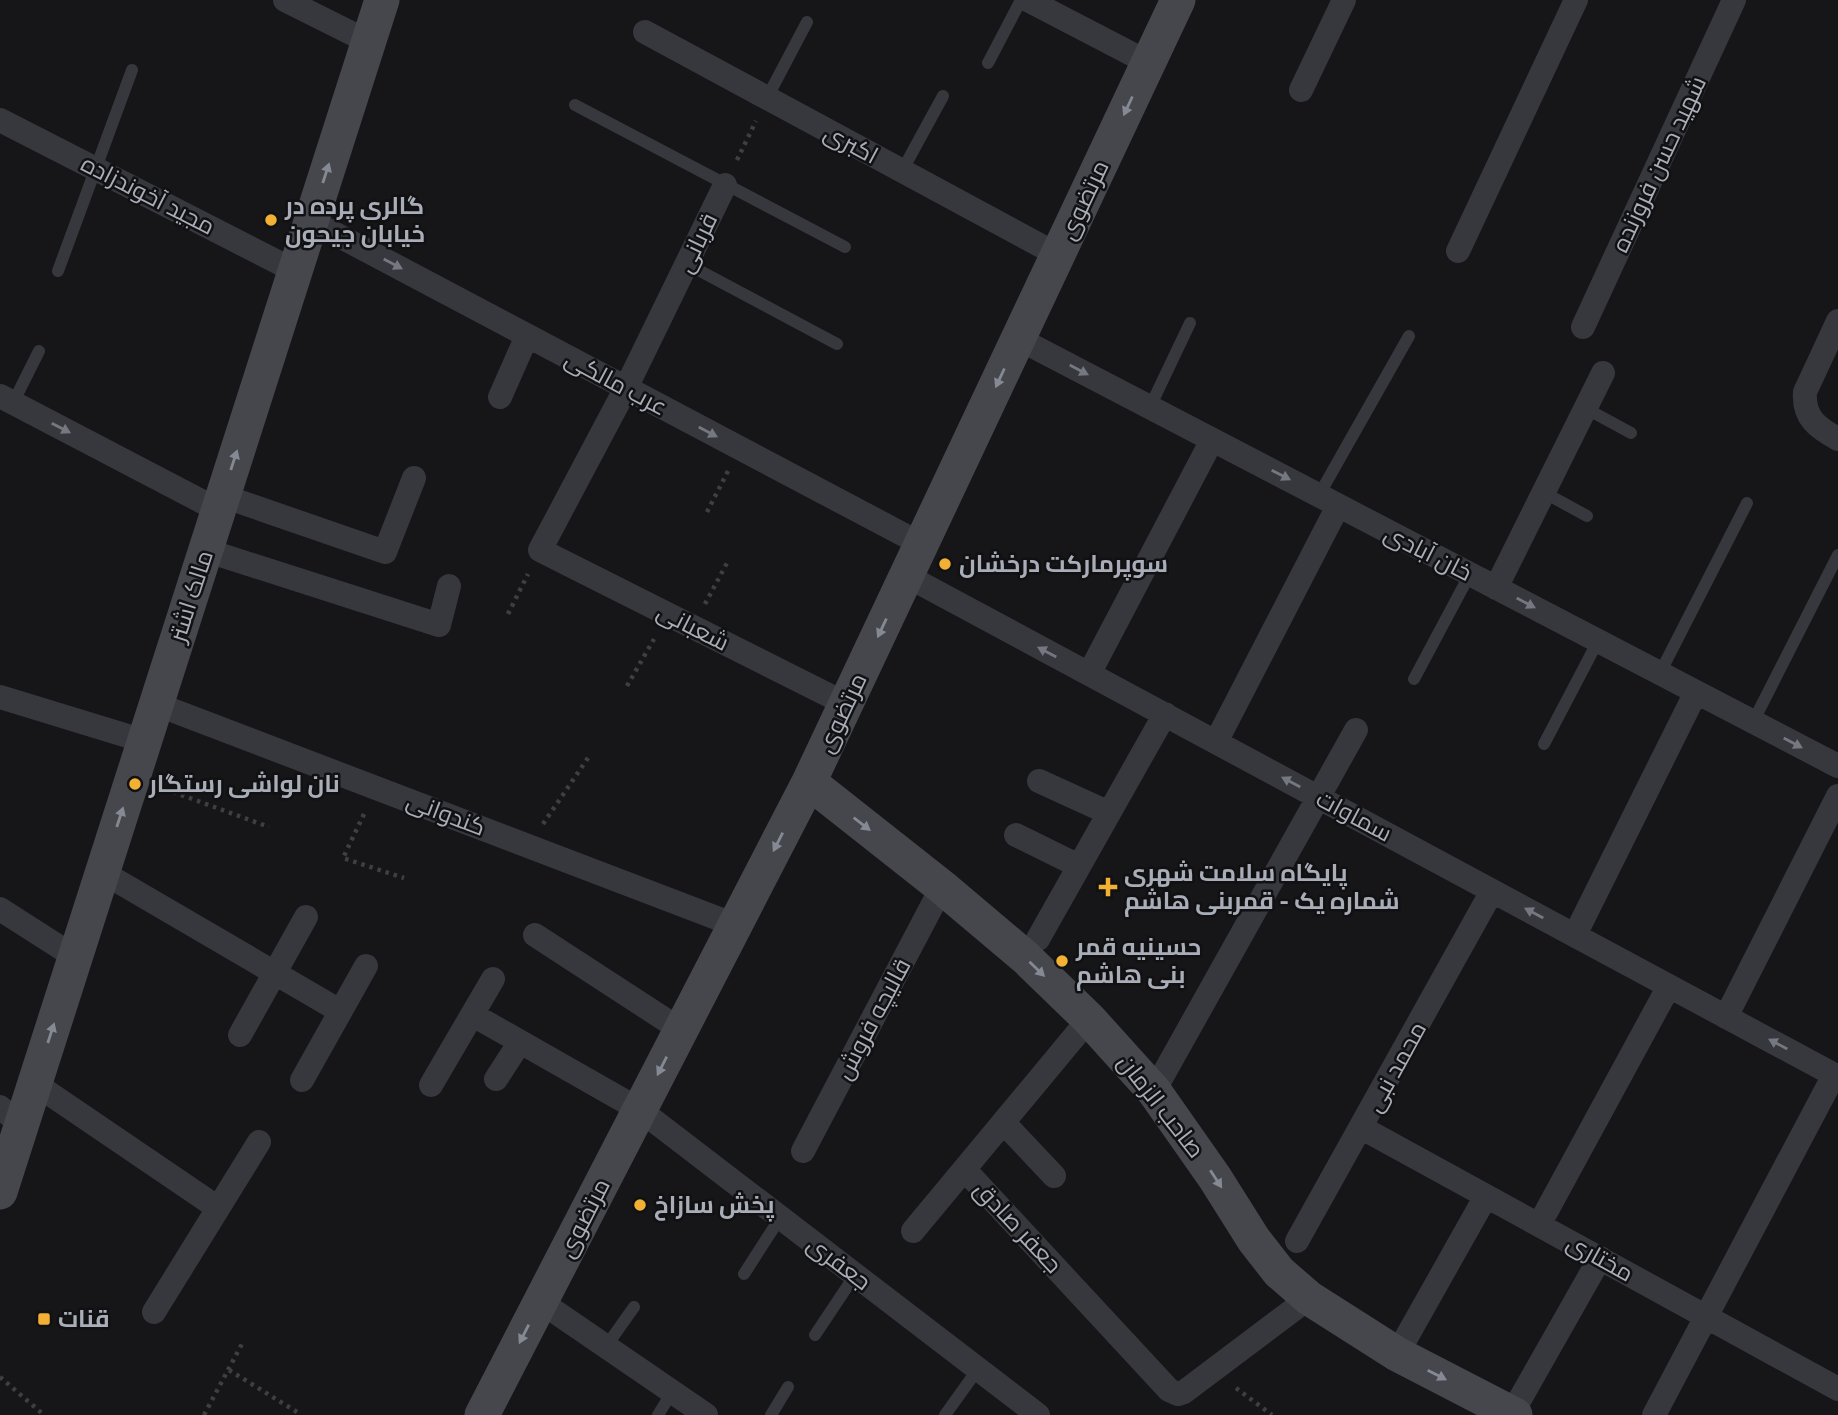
<svg xmlns="http://www.w3.org/2000/svg" width="1838" height="1415" viewBox="0 0 1838 1415" font-family="'Titillium Web',Cairo,sans-serif">
<rect width="100%" height="100%" fill="#161618"/>
<g fill="none" stroke-linecap="round" stroke-linejoin="round">
<path stroke="#3d3f44" stroke-width="4.5" stroke-dasharray="3.5 5" stroke-linecap="butt" d="M737,160L756,121
M707,512L728,471
M705,604L727,563
M508,614L528,574
M627,686L654,639
M165,789L269,827
M364,814L343,858L404,878
M543,824L590,755
M229,1370L297,1412
M0,1377L44,1415
M1236,1388L1272,1415
M204,1415L243,1342"/>
<path stroke="#37383d" stroke-width="12" d="M988,63L1021,0
M767,98L807,22
M575,105L845,247
M902,171L943,96
M687,264L837,344
M58,271L132,70
M13,403L39,351
M1150,407L1190,323
M1585,408L1631,433
M1543,492L1587,516
M1319,495L1409,336
M1660,673L1747,503
M1414,679L1470,574
M1753,722L1838,555
M1544,744L1598,641
M744,1274L780,1218
M815,1335L855,1275
M605,1348L634,1307
M658,1415L672,1392
M771,1415L788,1387
M945,1415L978,1369"/>
<path stroke="#37383d" stroke-width="24" d="M285,0L369,42
M1028,0L1149,63
M645,32L1058,255
M1301,90L1344,0
M0,120L295,271
M725,185L626,388L540,550L846,704
M311,221L921,544
M1458,251L1576,0
M1838,321L1805,392C1803,418 1818,428 1838,439
M1583,327L1734,0
M1019,339L1838,766
M0,396L218,510
M500,397L527,336
M223,496L385,552L414,478
M205,550L439,625L449,586
M907,576L1838,1077
M1496,588L1603,373
M1089,674L1212,440
M0,697L144,741
M156,704L735,925
M1216,742L1338,506
M1039,781L1109,813
M1016,835L1079,866
M102,872L340,1011
M0,909L75,957
M535,935L681,1030
M1575,935L1696,692
M1038,939L1165,714
M473,1015L640,1110L1038,1415
M1726,1017L1838,796
M240,1035L306,917
M496,1079L520,1042
M302,1080L366,966
M34,1083L218,1208
M431,1085L493,979
M1154,1091L1356,730
M0,1107L21,1125
M1004,1123L1054,1176
M1362,1128L1838,1389
M803,1151L942,887
M965,1170L1169,1390L1178,1394L1184,1392L1309,1298
M1539,1225L1669,986
M913,1231L1089,1019
M1297,1241L1492,891
M541,1302L706,1415
M154,1312L259,1142
M1397,1354L1486,1196
M1511,1415L1600,1258
M1654,1415L1834,1075"/>
<path stroke="#45474d" stroke-width="35" d="M809,782L942,887L1025,957L1089,1019L1154,1091L1215,1178L1254,1240L1279,1272L1309,1298L1397,1354L1515,1415
M0,1192L382,0
M482,1415L809,782L1178,0"/>
</g>
<defs><path id="oneway-solid" d="M-6-.8H1V-3.2L6.5 0L1 3.2V.8H-6Z" transform="scale(1.75)"/></defs>
<g fill="#858993">
<use href="#oneway-solid" transform="translate(1128 106) rotate(115)"/>
<use href="#oneway-solid" transform="translate(326 173) rotate(-72)"/>
<use href="#oneway-solid" transform="translate(1000 378) rotate(115)"/>
<use href="#oneway-solid" transform="translate(234 460) rotate(-72)"/>
<use href="#oneway-solid" transform="translate(882 628) rotate(115)"/>
<use href="#oneway-solid" transform="translate(120 817) rotate(-72)"/>
<use href="#oneway-solid" transform="translate(862 824) rotate(38)"/>
<use href="#oneway-solid" transform="translate(778 842) rotate(117)"/>
<use href="#oneway-solid" transform="translate(1037 969) rotate(44)"/>
<use href="#oneway-solid" transform="translate(51 1033) rotate(-72)"/>
<use href="#oneway-solid" transform="translate(662 1066) rotate(117)"/>
<use href="#oneway-solid" transform="translate(1216 1179) rotate(57)"/>
<use href="#oneway-solid" transform="translate(524 1334) rotate(117)"/>
<use href="#oneway-solid" transform="translate(1437 1375) rotate(27)"/>
</g>
<g fill="#757881">
<use href="#oneway-solid" transform="translate(393 264) rotate(28)"/>
<use href="#oneway-solid" transform="translate(1079 370) rotate(28)"/>
<use href="#oneway-solid" transform="translate(61 428) rotate(27)"/>
<use href="#oneway-solid" transform="translate(708 432) rotate(28)"/>
<use href="#oneway-solid" transform="translate(1281 475) rotate(27)"/>
<use href="#oneway-solid" transform="translate(1526 603) rotate(28)"/>
<use href="#oneway-solid" transform="translate(1047 652) rotate(-152)"/>
<use href="#oneway-solid" transform="translate(1793 743) rotate(28)"/>
<use href="#oneway-solid" transform="translate(1291 782) rotate(-152)"/>
<use href="#oneway-solid" transform="translate(1534 913) rotate(-152)"/>
<use href="#oneway-solid" transform="translate(1778 1044) rotate(-152)"/>
</g>
<g fill="#f2b134" stroke="#111113" stroke-width="2.5">
<circle cx="271" cy="220" r="7"/>
<circle cx="945" cy="564" r="7"/>
<circle cx="135" cy="784" r="7"/>
<path d="M1104.5 876.5h7v7h7v7h-7v7h-7v-7h-7v-7h7z"/>
<circle cx="1062" cy="961" r="7"/>
<circle cx="640" cy="1205" r="7"/>
<rect x="37" y="1312" width="14" height="14" rx="3.5"/>
</g>
<g text-anchor="middle" stroke-width="5" stroke-linejoin="round" paint-order="stroke">
<g font-size="24" fill="#a8adb8" stroke="#111113">
<text transform="translate(851 144) rotate(28)" y="8">اکبری</text>
<text transform="translate(1659 164) rotate(-65)" y="8">شهید حسن فروزنده</text>
<text transform="translate(148 195) rotate(27)" y="8">مجید آخوندزاده</text>
<text transform="translate(1084 200) rotate(-65)" y="8">مرتضوی</text>
<text transform="translate(697 243) rotate(-64)" y="8">قربانی</text>
<text transform="translate(616 383) rotate(28)" y="8">عرب مالکی</text>
<text transform="translate(1428 553) rotate(27)" y="8">خان آبادی</text>
<text transform="translate(191 596) rotate(-72)" y="8">مالک اشتر</text>
<text transform="translate(693 627) rotate(27)" y="8">شعبانی</text>
<text transform="translate(842 713) rotate(-65)" y="8">مرتضوی</text>
<text transform="translate(446 814) rotate(21)" y="8">کندوانی</text>
<text transform="translate(1354 816) rotate(28)" y="8">سماوات</text>
<text transform="translate(873 1019) rotate(-62)" y="8">قالیچه فروش</text>
<text transform="translate(1396 1067) rotate(-61)" y="8">محمد نبی</text>
<text transform="translate(1161 1106) rotate(52)" y="8">صاحب الزمان</text>
<text transform="translate(584 1218) rotate(-63)" y="8">مرتضوی</text>
<text transform="translate(1018 1227) rotate(47)" y="8">جعفر صادق</text>
<text transform="translate(1600 1258) rotate(29)" y="8">مختاری</text>
<text transform="translate(839 1263) rotate(37)" y="8">جعفری</text>
</g>
<g font-size="24" font-weight="bold" fill="#a8adb8" stroke="#111113" text-anchor="start">
<text x="285" y="214">گالری پرده در<tspan x="285" dy="28">خیابان جیحون</tspan></text>
<text x="959" y="572">سوپرمارکت درخشان</text>
<text x="149" y="792">نان لواشی رستگار</text>
<text x="1124" y="881">پایگاه سلامت شهری<tspan x="1124" dy="28">شماره یک - قمربنی هاشم</tspan></text>
<text x="1076" y="955">حسینیه قمر<tspan x="1076" dy="28">بنی هاشم</tspan></text>
<text x="654" y="1213">پخش سازاخ</text>
<text x="58" y="1327">قنات</text>
</g>
</g>
</svg>
